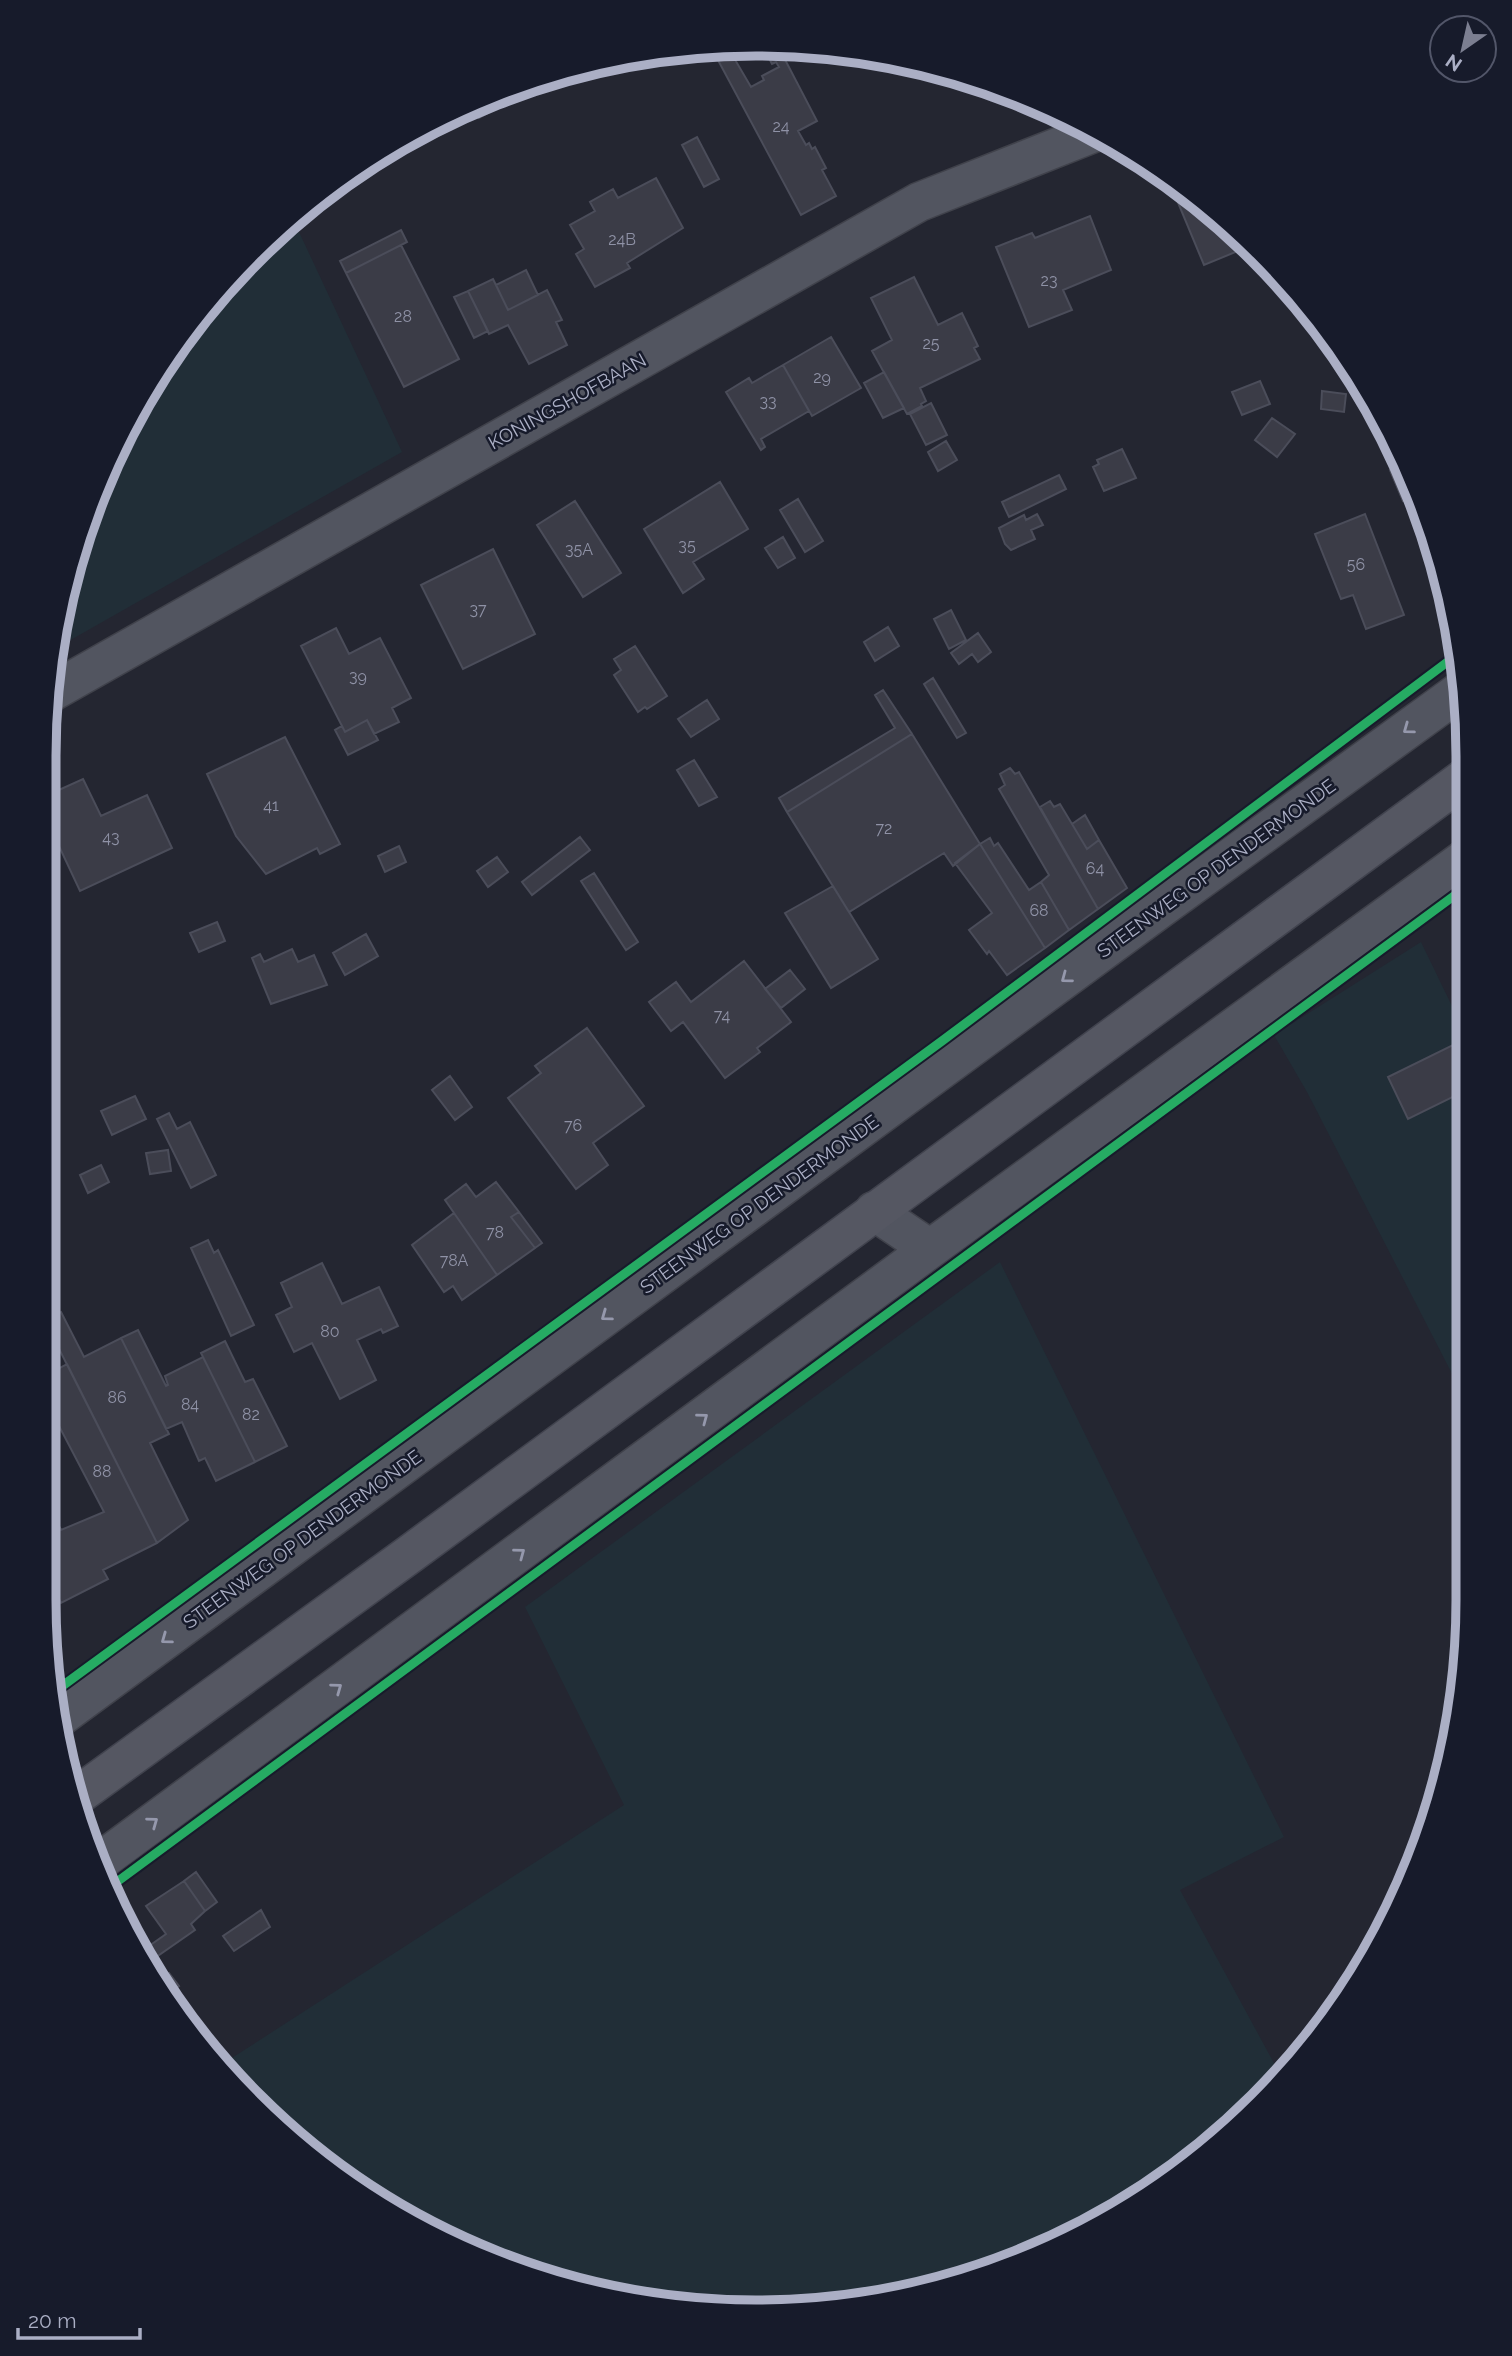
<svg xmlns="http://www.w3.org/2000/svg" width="1512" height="2356" viewBox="0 0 1512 2356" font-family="Raleway,sans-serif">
<rect width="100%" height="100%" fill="#242631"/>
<path fill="#212e37" d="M293,219L402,452L53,650L98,483L139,400L220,287Z
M1421,942L1465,1033L1464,1397L1307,1092L1274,1035Z
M1000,1262L1284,1837L1180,1890L1282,2078L1151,2192L1029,2258L941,2288L849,2306L710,2311L527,2274L441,2239L323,2165L252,2103L221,2065L624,1805L525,1607Z"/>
<path fill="#3b3c47" stroke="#4b4d5a" stroke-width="2" d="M718,46H727L751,87L764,80L762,76L779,67L776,62L772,64L763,47L779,48L817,121L798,131L806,145L809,143L812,149L815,147L826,168L822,170L836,196L801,215L712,49Z
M503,94L508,102L479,118L472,106Z
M697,137L719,179L704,187L682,145Z
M656,178L683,228L627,263L630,268L595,287L576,254L584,249L570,225L595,211L590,202L613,189L618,198Z
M1169,181L1225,220L1250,246L1204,265Z
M1090,216L1111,270L1063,290L1072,310L1029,327L996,247L1032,233L1035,238Z
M401,230L407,242L346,273L340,261Z
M401,245L459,359L404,387L346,273Z
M526,270L538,295L508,310L496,285Z
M914,277L938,325L962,313L978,346L974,348L980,359L920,388L926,401L921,404L922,406L907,414L872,351L892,340L871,298Z
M493,279L508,310L547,290L562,320L556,322L567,345L529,364L508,325L489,334L468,291Z
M468,291L488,331L474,338L454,297Z
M831,337L861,388L812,416L783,365Z
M783,365L809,411L761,439L765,447L761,450L726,392L749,378L752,383Z
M884,372L904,408L883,418L864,383Z
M1260,381L1270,404L1242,415L1232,392Z
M1322,391L1346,394L1344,412L1321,409Z
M931,403L947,435L926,445L910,414Z
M1272,418L1295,434L1277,457L1255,440Z
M946,441L957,460L938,471L928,452Z
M1122,449L1136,478L1104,491L1093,467L1099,464L1097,460Z
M1404,465L1415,496L1403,501L1390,470Z
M1059,475L1066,489L1009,517L1002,502Z
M720,482L748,529L693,562L704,579L683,593L644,529Z
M798,499L823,541L805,552L780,510Z
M575,501L621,573L583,597L537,525Z
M1037,514L1043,525L1031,530L1035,539L1011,550L1005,544L999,528L1024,515L1026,520Z
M1365,514L1404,615L1366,629L1353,595L1341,599L1315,534Z
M783,537L795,558L778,568L765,548Z
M493,549L535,634L463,669L421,585Z
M951,610L966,640L949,649L934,619Z
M888,627L899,646L875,661L864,642Z
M336,628L349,654L380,638L411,698L392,708L399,722L374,734L367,720L345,732L301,646Z
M978,633L991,652L978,662L972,654L959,664L951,653Z
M635,646L667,696L647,709L645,707L638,712L614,675L621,670L614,659Z
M933,678L966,733L957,738L924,684Z
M883,690L912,734L787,812L779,798L895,728L875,695Z
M707,700L719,719L691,737L678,719Z
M367,720L378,740L348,755L335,730L342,726L345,732Z
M912,734L980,844L953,866L944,853L849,912L787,812Z
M285,737L340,844L320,854L317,848L266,874L236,836L207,774Z
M694,760L717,797L699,806L677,770Z
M1010,768L1015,774L1019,772L1098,909L1069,930L1041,882L1049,875L999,789L1005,785L1000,774Z
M83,779L101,816L147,795L172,848L80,891L50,827V794Z
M1050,801L1054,807L1060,804L1087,849L1099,840L1127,888L1098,909L1040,807Z
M1085,815L1099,840L1087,849L1072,824Z
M580,837L590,850L532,895L522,882Z
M990,838L994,846L998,843L1029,890L1041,882L1069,930L1045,948L980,844Z
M980,844L1045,948L1007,975L989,951L987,954L969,930L992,913L955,863Z
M399,846L406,862L385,872L378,856Z
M497,857L508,872L488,887L477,871Z
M594,873L638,942L626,950L581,881Z
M833,886L878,959L831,988L785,913Z
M217,922L225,941L199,952L190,933Z
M366,934L378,956L345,975L333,953Z
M292,949L298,962L314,955L327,985L271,1004L252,958L260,954L264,962Z
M744,961L791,1022L757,1048L760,1052L725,1078L683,1022L671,1031L649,1002L676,982L691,1002Z
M790,970L805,989L781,1008L765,989Z
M587,1028L644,1106L593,1143L608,1165L576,1189L508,1098L541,1073L535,1066Z
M1459,1042L1465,1055V1091L1408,1119L1388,1077Z
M450,1076L472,1107L455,1120L432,1090Z
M135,1096L146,1119L112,1135L101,1111Z
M169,1113L177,1129L190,1122L216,1175L191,1188L157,1119Z
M168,1150L171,1171L150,1174L146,1153Z
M101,1165L109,1182L88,1193L80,1175Z
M496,1182L519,1212L511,1217L535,1248L497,1275L445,1200L466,1184L476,1197Z
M519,1212L542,1243L535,1248L511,1217Z
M454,1213L497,1275L462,1300L453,1286L444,1292L412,1245Z
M208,1240L214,1253L218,1250L254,1325L231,1336L191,1248Z
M322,1263L342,1304L379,1287L398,1326L383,1333L381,1329L357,1340L376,1380L340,1399L312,1343L294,1352L276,1315L292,1307L281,1283Z
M61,1312L84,1357L121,1338L169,1434L150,1443L188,1520L157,1543L50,1331V1318Z
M138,1330L166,1386L168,1385L165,1376L203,1357L255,1462L216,1481L205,1458L199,1461L182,1422L166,1429L121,1338Z
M225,1341L245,1382L253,1379L287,1446L255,1462L201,1353Z
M67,1364L157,1543L103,1570L108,1579L61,1603L50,1580V1522L56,1520L61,1530L104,1512L59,1426L50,1430V1373Z
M196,1872L217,1902L205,1911L184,1881Z
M184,1881L205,1911L191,1924L195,1930L149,1962L142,1951L166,1934L146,1906Z
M261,1910L270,1927L234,1951L223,1936Z
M169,1973L179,1986L164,1996L157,1981Z"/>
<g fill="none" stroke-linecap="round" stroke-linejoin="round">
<g stroke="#40424b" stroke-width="41">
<path id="minor" d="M50,693L919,202L1096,132
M874,1211L930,1249
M56,1720L1161,908L1463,689
M98,1863L930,1249L1466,858"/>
</g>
<g stroke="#41434e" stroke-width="41">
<path id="major" d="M74,1798L410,1554L1466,777"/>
</g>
<use href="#minor" stroke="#525560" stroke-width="38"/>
<use href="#major" stroke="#555762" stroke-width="38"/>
<g stroke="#171b2b" stroke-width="13">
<path id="cycleway" d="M50,1695L942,1041L1458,654
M110,1887L1466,887"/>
</g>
<use href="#cycleway" stroke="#26ab63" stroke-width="9"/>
</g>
<defs><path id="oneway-chevron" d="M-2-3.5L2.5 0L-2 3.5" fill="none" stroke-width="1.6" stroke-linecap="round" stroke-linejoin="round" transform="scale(1.75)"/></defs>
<g stroke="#9598ac">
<use href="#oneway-chevron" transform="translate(1408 729) rotate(144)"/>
<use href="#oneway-chevron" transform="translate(1066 978) rotate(143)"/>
<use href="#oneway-chevron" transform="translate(606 1316) rotate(144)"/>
<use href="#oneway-chevron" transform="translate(703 1418) rotate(-37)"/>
<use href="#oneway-chevron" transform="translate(520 1553) rotate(-37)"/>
<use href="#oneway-chevron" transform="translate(166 1639) rotate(144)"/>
<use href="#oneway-chevron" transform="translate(337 1688) rotate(-36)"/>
<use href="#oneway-chevron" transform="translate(153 1822) rotate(-36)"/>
</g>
<g text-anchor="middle" stroke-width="5" stroke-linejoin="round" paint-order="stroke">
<g font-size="16" fill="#8f92a6">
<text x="781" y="132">24</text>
<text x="622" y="245">24B</text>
<text x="1049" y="286">23</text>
<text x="403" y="322">28</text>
<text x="931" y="349">25</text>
<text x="822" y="383">29</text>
<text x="768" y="407">33</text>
<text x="687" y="551">35</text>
<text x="579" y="555">35A</text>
<text x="1356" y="570">56</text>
<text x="478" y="615">37</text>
<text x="358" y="682">39</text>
<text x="271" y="811">41</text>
<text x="884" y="834">72</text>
<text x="111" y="843">43</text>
<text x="1095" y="874">64</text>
<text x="1039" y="916">68</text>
<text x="722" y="1021">74</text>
<text x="573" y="1131">76</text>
<text x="495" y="1238">78</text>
<text x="454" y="1266">78A</text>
<text x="330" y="1337">80</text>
<text x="117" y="1403">86</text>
<text x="190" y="1410">84</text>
<text x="251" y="1420">82</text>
<text x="102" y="1477">88</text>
</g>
<g font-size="19" fill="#abafc5" stroke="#171b2b">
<text transform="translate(567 401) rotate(-29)" y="7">KONINGSHOFBAAN</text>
<text transform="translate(1216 868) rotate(-36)" y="7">STEENWEG OP DENDERMONDE</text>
<text transform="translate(759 1204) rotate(-36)" y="7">STEENWEG OP DENDERMONDE</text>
<text transform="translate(302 1539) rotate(-36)" y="7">STEENWEG OP DENDERMONDE</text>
</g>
</g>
<path d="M0 0H1512V2356H0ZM756 56H756A700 700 0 0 1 1456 756V1600A700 700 0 0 1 756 2300H756A700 700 0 0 1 56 1600V756A700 700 0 0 1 756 56Z" fill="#171b2b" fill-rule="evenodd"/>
<path fill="none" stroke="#abafc5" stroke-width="9" d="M756 56H756A700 700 0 0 1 1456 756V1600A700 700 0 0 1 756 2300H756A700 700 0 0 1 56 1600V756A700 700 0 0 1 756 56Z"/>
<g transform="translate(1463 49) rotate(214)"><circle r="33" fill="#171b2b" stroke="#525669" stroke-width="2"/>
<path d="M0-5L12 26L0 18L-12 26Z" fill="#7c7f91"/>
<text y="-10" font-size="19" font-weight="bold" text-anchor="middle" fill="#abafc5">N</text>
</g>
<path d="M18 2328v10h122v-10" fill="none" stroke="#abafc5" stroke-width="3.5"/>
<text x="28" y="2328" font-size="21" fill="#abafc5" stroke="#171b2b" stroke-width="5" paint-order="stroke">20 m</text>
</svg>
